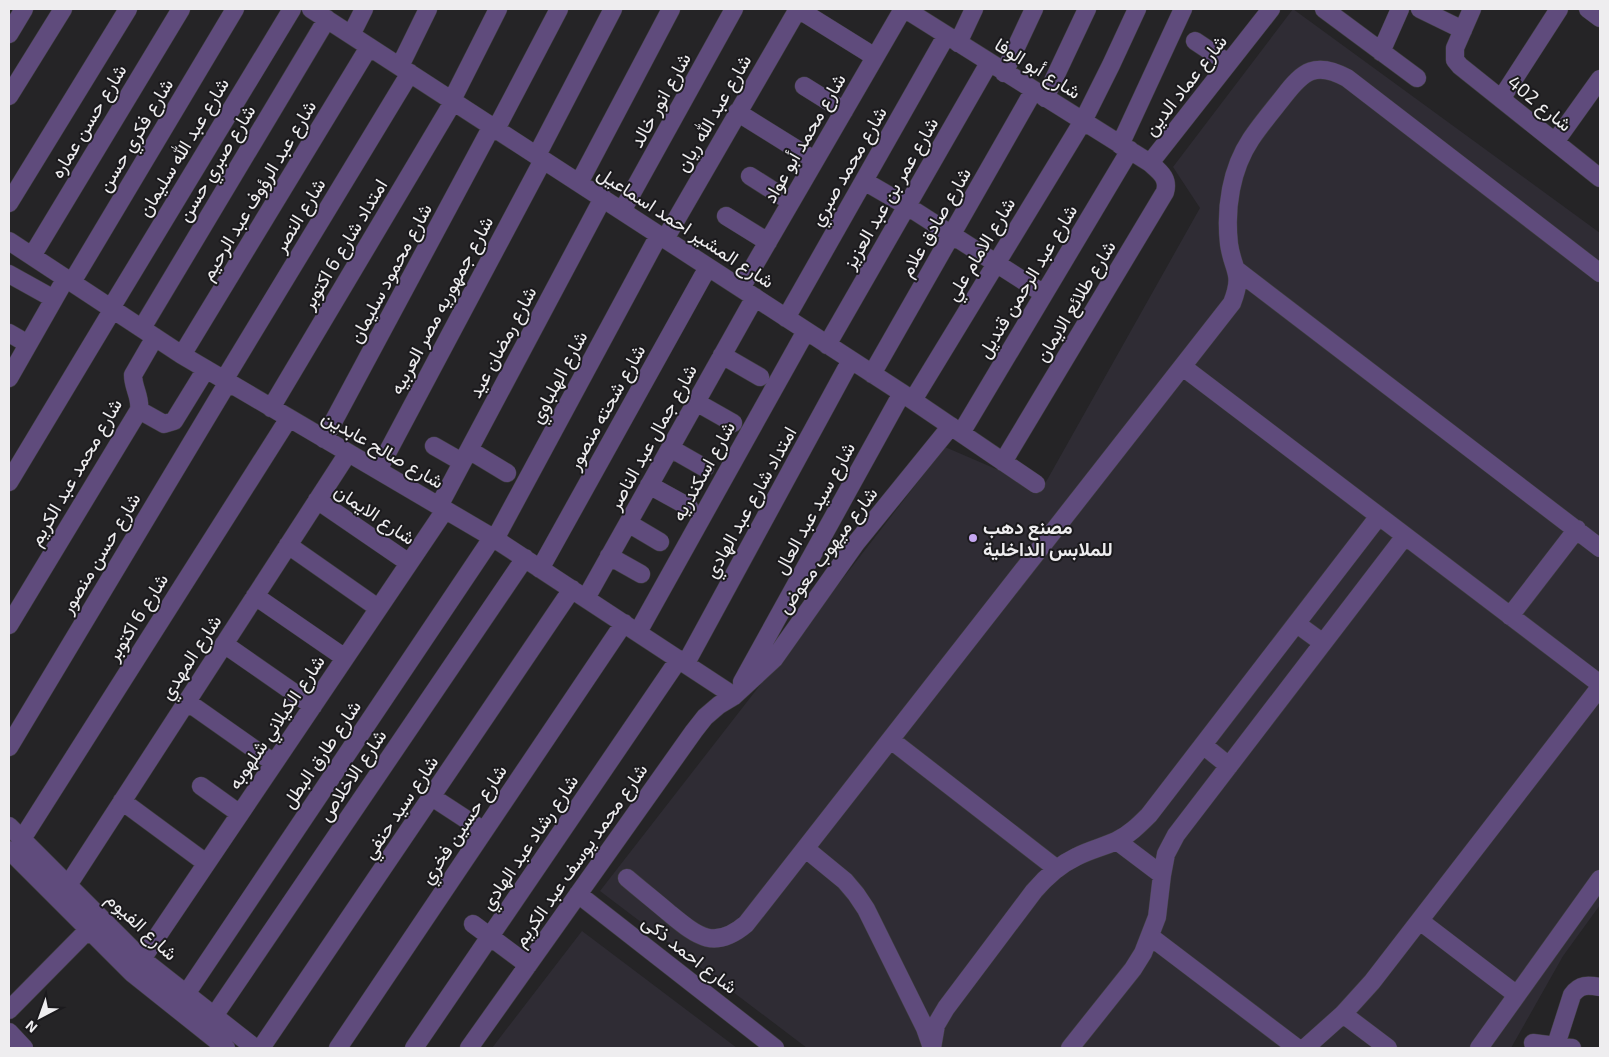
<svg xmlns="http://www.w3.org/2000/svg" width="1609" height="1057" viewBox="0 0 1609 1057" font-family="'Exo 2',Vazirmatn,sans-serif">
<rect width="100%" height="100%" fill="#252426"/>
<path fill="#2f2c34" d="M1293,9L1600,233V905L1563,956L1511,1048H807L600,891L945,447L1042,489L1200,208L1173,167Z
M582,931L737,1048H492Z"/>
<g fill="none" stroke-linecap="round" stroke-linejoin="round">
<g stroke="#414042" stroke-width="19">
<path id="minor" d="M311,9L902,393L1036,484
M798,9L875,57
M905,9L1150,163C1160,172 1169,178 1165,192L1003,462
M1324,9L1417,78
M1420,9L1463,30
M1472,9L1455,48V60L1460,66L1600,178
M1588,9L1600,18
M9,34L24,9
M351,35L364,9
M1195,41L1228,63
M958,43L974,9
M1381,52L1400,9
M400,66L428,9
M1004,73L1034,9
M804,86L844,111
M9,96L63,9
M1045,98L1087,9
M1501,99L1559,9
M452,100L498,9
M737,112L814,160
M496,129L559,9
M1555,142L1600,79
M1120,145L1183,9
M537,155L613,9
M1150,163L1271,9
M750,176L791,202
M864,181L907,206L1044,294
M579,183L671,9
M9,203L128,9
M622,211L734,9
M726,216L768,242
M665,239L798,9
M9,241L182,355L495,539L734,696
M32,256L181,9
M1238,271L1600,548
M9,274L54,299
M72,282L235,9
M741,288L903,9
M111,308L292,9
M786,318L946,36
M142,328L327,19
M9,333L28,344
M827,345L989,63
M182,355L369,47
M722,355L760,377
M1183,367L1600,684
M872,374L1034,90
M9,378L66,278
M224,380L410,73
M913,400L1083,121L1111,65L1137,9
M696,402L733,423
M271,408L453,102
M139,410L164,424L174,421L206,369
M961,433L1130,150
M324,439L492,126
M434,446L462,462
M670,448L705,468
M469,450L507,473
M378,470L543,160
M9,482L113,309
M649,485L689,507
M317,500L409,563
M439,506L603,198
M628,523L660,542
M495,539L659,235
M288,545L378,608
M609,556L641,574
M540,569L708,267
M255,596L345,658
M586,598L755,297
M1510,616L1577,529
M1297,624L1323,643
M9,625L139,410C141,397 133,388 133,375L155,337
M638,632L806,331
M224,644L313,706
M686,663L851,360
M742,682L902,393
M186,701L274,763
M891,740L1057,869
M1203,745L1229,766
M9,747L228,382
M201,786L240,814
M432,797L484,831
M122,801L206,863
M9,826L142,959L255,1048
M22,839L289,418
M1117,841L1162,875
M806,849L845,881L856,894L866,909L925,1028L931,1045
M9,850L132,973L226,1048
M627,878C641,890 655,901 669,913C697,936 714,951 746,924L1232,303C1244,272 1233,272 1229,244C1225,208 1231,169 1251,139C1261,124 1273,110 1284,96C1303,71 1316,61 1347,78L1600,273
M68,885L348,453
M578,894L775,1048
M1420,921L1517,995
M473,924L528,965
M1151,937L1297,1048
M142,959L445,510
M186,994L492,538
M9,1010L88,930
M1343,1014L1388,1048
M214,1016L525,558
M9,1032L24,1048
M1533,1043L1572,1048
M261,1048L572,589
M338,1048L624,623
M414,1048L679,659
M469,1048L694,731L705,717L719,705L734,696L774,659L856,543L951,426
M932,1048L936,1025L946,1008L1034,891C1046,877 1059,865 1076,857C1089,850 1103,847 1116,841C1129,835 1139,825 1149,815L1379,516
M1070,1048L1133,969L1143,953L1157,917L1162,875L1166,854L1176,835L1405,536
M1305,1048L1343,1014L1372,982L1600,687
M1479,1048L1600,879
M1555,1048L1572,995C1580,984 1588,985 1600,987"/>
</g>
<use href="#minor" stroke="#5f4b7c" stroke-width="18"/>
</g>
<circle fill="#c5a7f1" stroke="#1b1a1d" stroke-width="2" cx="973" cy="538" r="5"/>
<g text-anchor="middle" stroke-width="4" stroke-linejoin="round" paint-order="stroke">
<g font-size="19" fill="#eeedef" stroke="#1b1a1d">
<text transform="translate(1038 68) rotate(32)" y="7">شارع أبو الوفا</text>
<text transform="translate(1185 85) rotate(-52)" y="7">شارع عماد الدين</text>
<text transform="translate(660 100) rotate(-61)" y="7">شارع انور خالد</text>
<text transform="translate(1540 103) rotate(39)" y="7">شارع 402</text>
<text transform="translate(713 113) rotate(-60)" y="7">شارع عبد الله ريان</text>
<text transform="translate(88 121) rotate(-59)" y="7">شارع حسن عماره</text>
<text transform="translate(135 135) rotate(-59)" y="7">شارع فكري حسن</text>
<text transform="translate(804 138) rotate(-60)" y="7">شارع محمد أبو عواد</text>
<text transform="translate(183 147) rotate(-59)" y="7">شارع عبد الله سليمان</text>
<text transform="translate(216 163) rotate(-59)" y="7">شارع صبري حسن</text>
<text transform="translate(848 166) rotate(-60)" y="7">شارع محمد صبري</text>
<text transform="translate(258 190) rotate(-59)" y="7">شارع عبد الرؤوف عبد الرحيم</text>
<text transform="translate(890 193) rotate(-60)" y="7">شارع عمر بن عبد العزيز</text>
<text transform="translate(299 215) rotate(-59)" y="7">شارع النصر</text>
<text transform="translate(935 222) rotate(-60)" y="7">شارع صادق علام</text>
<text transform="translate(686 227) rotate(33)" y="7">شارع المشير احمد اسماعيل</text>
<text transform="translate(344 244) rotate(-59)" y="7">امتداد شارع 6 اكتوبر</text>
<text transform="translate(980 249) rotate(-59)" y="7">شارع الامام علي</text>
<text transform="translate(390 273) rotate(-62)" y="7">شارع محمود سليمان</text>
<text transform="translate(1027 281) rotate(-59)" y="7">شارع عبد الرحمن قنديل</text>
<text transform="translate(1075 301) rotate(-59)" y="7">شارع طلائع الايمان</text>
<text transform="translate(441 305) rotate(-62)" y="7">شارع جمهوريه مصر العربيه</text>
<text transform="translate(502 342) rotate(-62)" y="7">شارع رمضان عيد</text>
<text transform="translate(558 377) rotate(-62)" y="7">شارع الهلباوي</text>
<text transform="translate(606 407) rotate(-61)" y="7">شارع شحته منصور</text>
<text transform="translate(652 437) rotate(-61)" y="7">شارع جمال عبد الناصر</text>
<text transform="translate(383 449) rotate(30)" y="7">شارع صالح عابدين</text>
<text transform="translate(703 471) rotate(-61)" y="7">شارع اسكندريه</text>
<text transform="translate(75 472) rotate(-60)" y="7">شارع محمد عبد الكريم</text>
<text transform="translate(750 502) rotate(-61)" y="7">امتداد شارع عبد الهادي</text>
<text transform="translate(814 508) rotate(-61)" y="7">شارع سيد عبد العال</text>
<text transform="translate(375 514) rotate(34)" y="7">شارع الايمان</text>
<text transform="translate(827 550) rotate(-53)" y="7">شارع ميهوب معوض</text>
<text transform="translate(100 553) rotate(-59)" y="7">شارع حسن منصور</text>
<text transform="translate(137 617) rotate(-58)" y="7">شارع 6 اكتوبر</text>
<text transform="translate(190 657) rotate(-57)" y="7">شارع المهدي</text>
<text transform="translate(276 722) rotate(-56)" y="7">شارع الكيلاني شلهوبه</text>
<text transform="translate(321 754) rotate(-56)" y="7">شارع طارق البطل</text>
<text transform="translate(352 775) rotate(-56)" y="7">شارع الاخلاص</text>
<text transform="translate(400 807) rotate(-56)" y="7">شارع سيد حنفي</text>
<text transform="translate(463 824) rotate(-56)" y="7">شارع حسين فخري</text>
<text transform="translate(529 842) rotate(-56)" y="7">شارع رشاد عبد الهادي</text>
<text transform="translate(580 855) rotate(-55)" y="7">شارع محمد يوسف عبد الكريم</text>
<text transform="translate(142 926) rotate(43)" y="7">شارع الفيوم</text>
<text transform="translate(690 954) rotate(38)" y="7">شارع احمد ذكى</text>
</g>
<g font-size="19" font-weight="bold" fill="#eeedef" stroke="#1b1a1d" text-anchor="start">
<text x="983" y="534">مصنع دهب<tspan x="983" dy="22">للملابس الداخلية</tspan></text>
</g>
</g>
<rect width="1609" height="1057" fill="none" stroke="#eeedef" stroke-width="20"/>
<g transform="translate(40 1017) rotate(221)" stroke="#1b1a1d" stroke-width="4" paint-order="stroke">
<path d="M0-4L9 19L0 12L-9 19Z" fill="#eeedef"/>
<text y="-8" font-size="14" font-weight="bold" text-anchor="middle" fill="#eeedef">N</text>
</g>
</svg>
